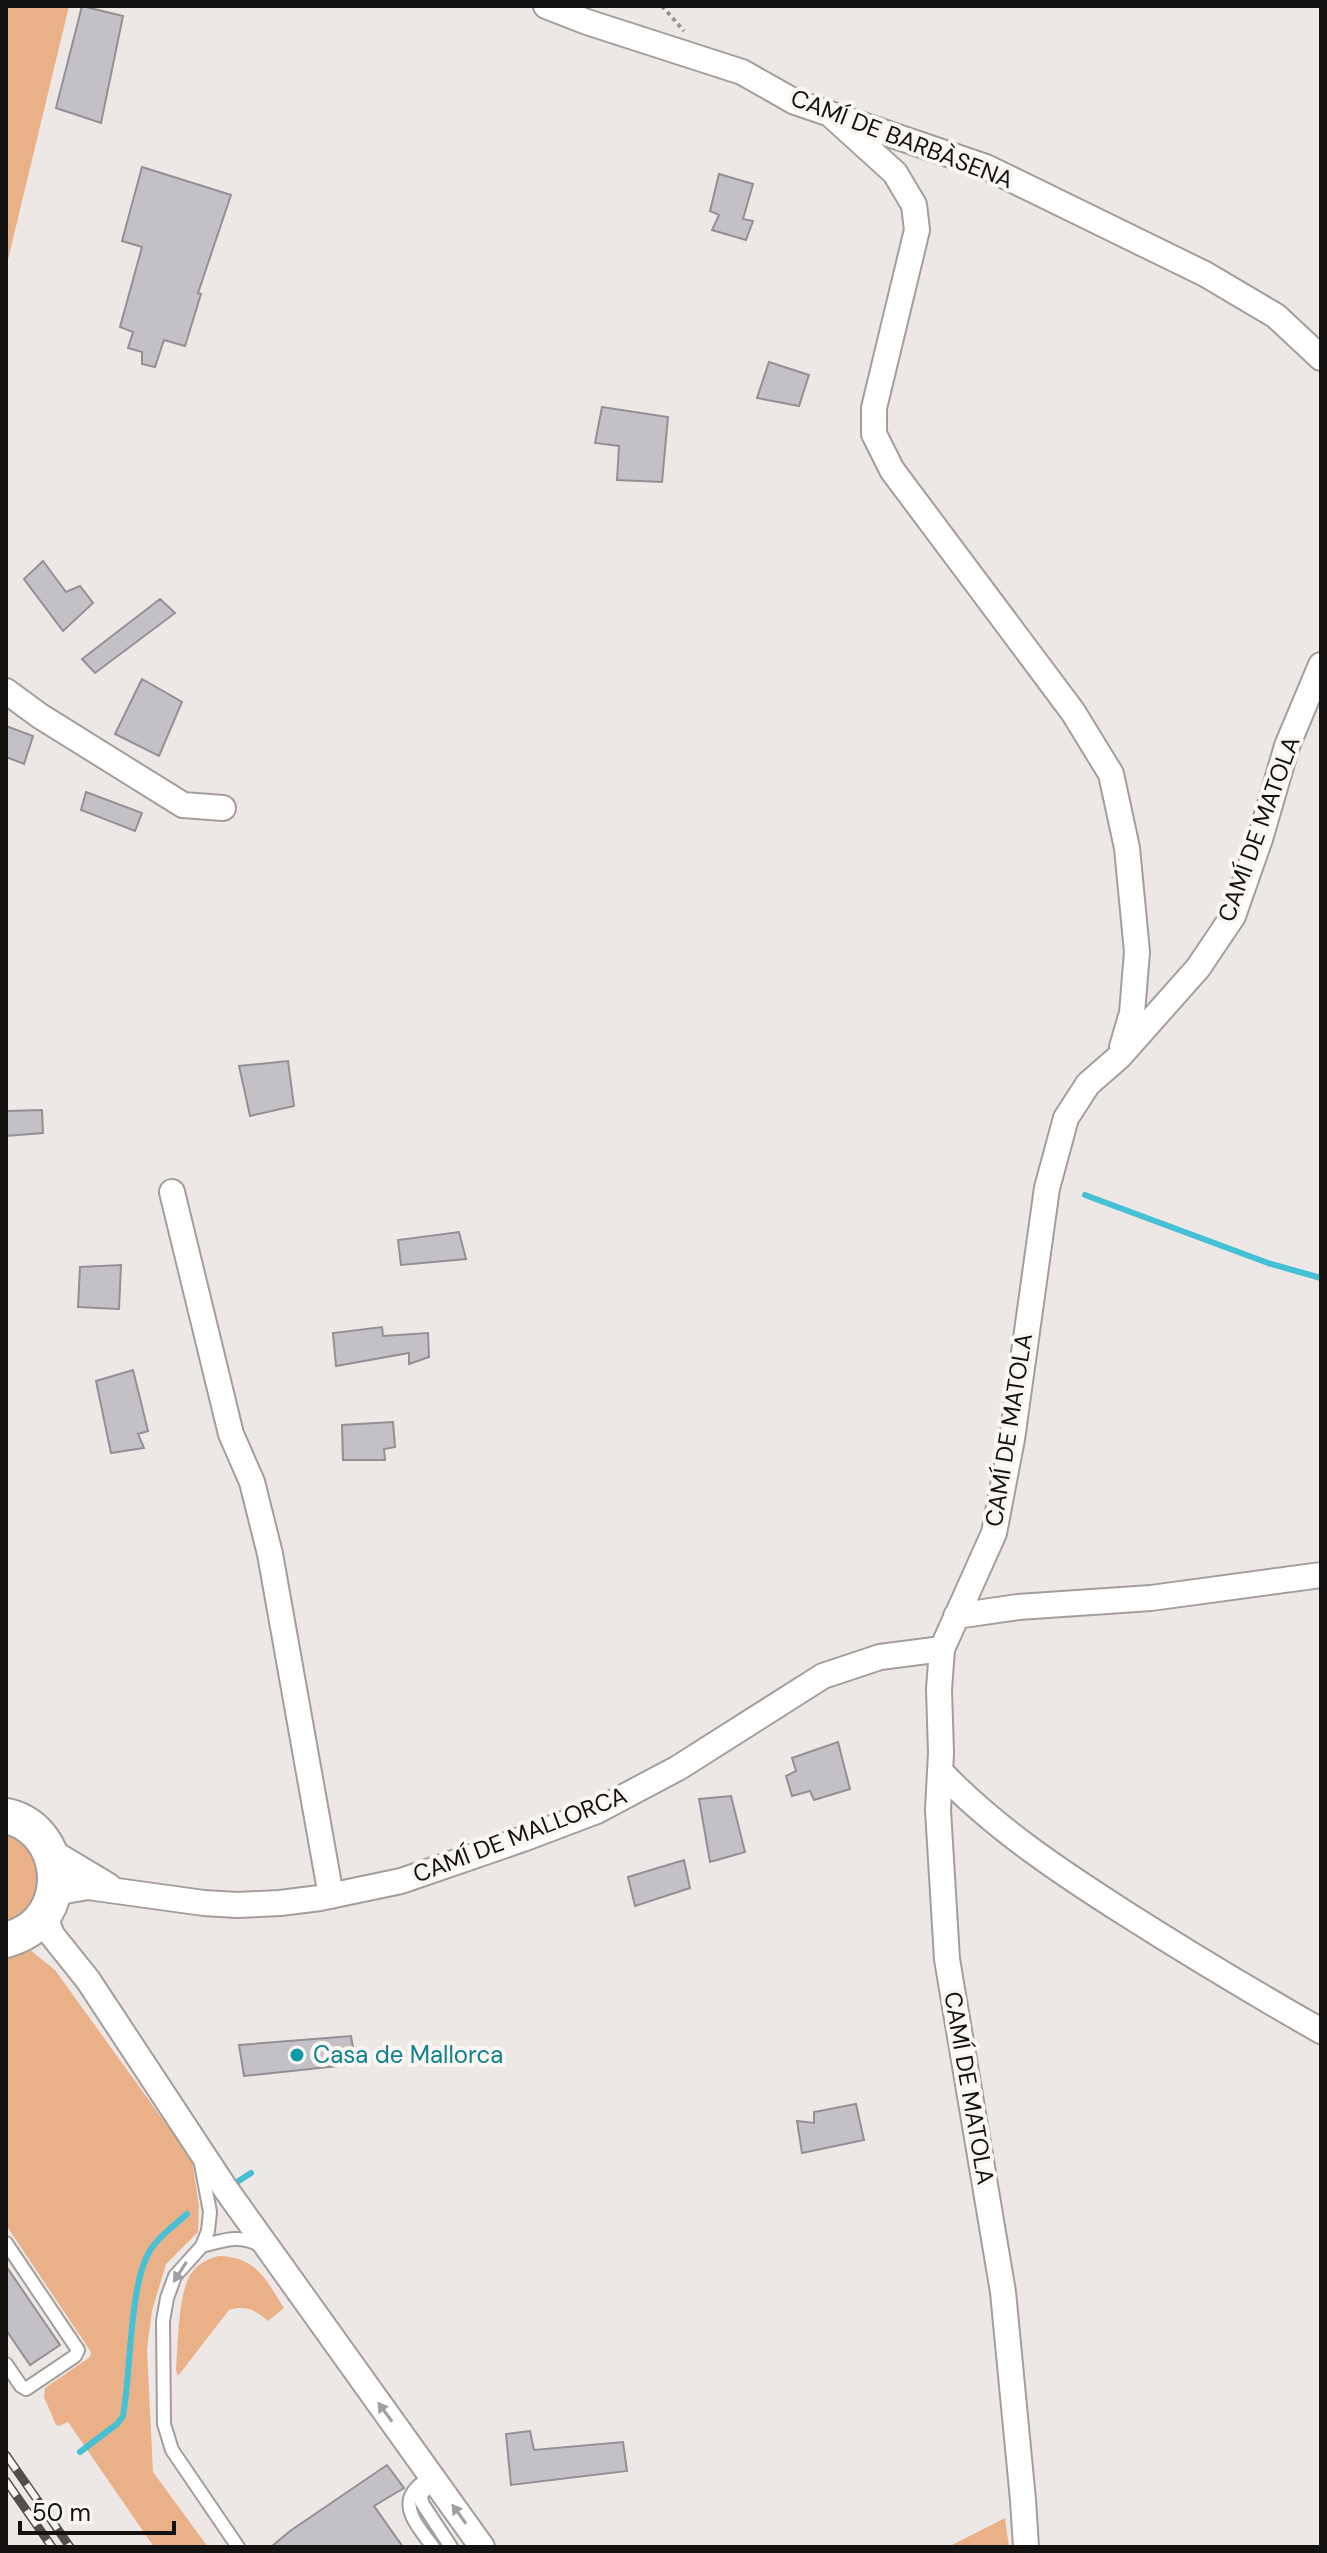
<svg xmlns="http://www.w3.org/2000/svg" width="1327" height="2553" viewBox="0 0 1327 2553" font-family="'DM Sans',sans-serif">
<rect width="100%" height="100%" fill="#ede8e5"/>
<path fill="#eab188" d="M6,6H69L6,268Z
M6,1821L22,1827L50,1886L6,1935Z
M19,1941L55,1970L192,2160L199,2206L198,2232L166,2264L152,2311L147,2349L153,2472L208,2547H154L68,2422L59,2426L56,2425L44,2397L45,2388L90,2357L91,2352L6,2225V1944Z
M219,2256C257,2257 266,2280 284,2308L268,2321C255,2310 247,2305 229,2310L178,2376L176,2370C178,2344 178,2303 188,2279C194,2266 206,2259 219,2256Z
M1005,2518L1009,2547H948Z"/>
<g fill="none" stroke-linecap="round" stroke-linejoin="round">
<path stroke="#45c0d4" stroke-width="6" d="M1085,1195L1268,1263L1321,1278
M237,2182L251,2173
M80,2452L117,2424L123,2416C131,2374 129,2281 151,2249C160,2235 175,2225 187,2214"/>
</g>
<path fill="#c3c1c6" stroke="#929095" stroke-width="2" d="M82,6L123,16L101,123L56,108Z
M142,167L231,195L198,293L201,294L185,346L164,340L155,367L142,364V352L128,348L133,332L120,327L142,247L122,241Z
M719,174L753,184L743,219L753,221L746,240L712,230L719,215L710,211Z
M769,362L809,375L799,406L757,398Z
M602,407L668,417L662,482L617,480L619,446L595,443Z
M43,561L66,592L80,586L93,603L63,631L24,579Z
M160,599L175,613L95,673L82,659Z
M142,679L182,702L159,756L115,734Z
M6,726L33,736L24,764L6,757Z
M86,792L142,813L135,831L81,810Z
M288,1061L294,1106L250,1116L239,1066Z
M42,1110L43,1133L6,1136V1111Z
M459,1232L466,1259L401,1265L398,1240Z
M121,1265L119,1309L78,1307L80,1267Z
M382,1327L383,1336L428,1333L429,1357L409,1364V1353L336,1366L333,1333Z
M133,1370L148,1431L138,1434L144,1448L111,1453L96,1381Z
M393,1422L395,1447L384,1449L385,1460H343L342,1425Z
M838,1742L850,1789L814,1800L810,1791L792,1796L786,1776L796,1771L792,1758Z
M731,1796L745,1852L710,1862L699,1799Z
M684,1860L690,1888L635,1906L628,1877Z
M351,2036L356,2064L244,2076L239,2045Z
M856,2104L864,2140L802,2153L797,2121L814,2123V2112Z
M6,2266L60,2345L30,2365L6,2330Z
M530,2431L534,2450L623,2442L627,2471L511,2485L506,2434Z
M387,2465L404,2488L374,2506L403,2547H271L290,2531Z"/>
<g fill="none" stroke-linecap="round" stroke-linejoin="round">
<g stroke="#a39e9b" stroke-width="16">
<path id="lane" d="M201,2164L210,2212L208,2231L202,2246L175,2276L167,2298L163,2321L164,2424L172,2450L238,2547
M6,2243L78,2350L75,2356L26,2389L21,2386L6,2364
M202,2246C224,2240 239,2234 260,2245
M431,2475C425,2481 415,2487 412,2494C402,2512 424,2534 433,2547
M432,2484L421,2494L422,2503L451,2547"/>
</g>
<g stroke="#a39e9b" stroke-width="28">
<path id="street" d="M546,6L587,22L742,72L795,102L986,167L1205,274L1276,316L1321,358
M830,114L895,173L914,205L917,230L874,408V434L892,470L1073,712L1111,774L1127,848L1137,952L1132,1013L1122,1047
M6,691L40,716L183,805L223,808
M172,1192L231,1434L252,1482L270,1554L331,1896
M956,1616L1018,1607L1151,1598L1321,1575
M940,1771C994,1828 1062,1873 1128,1915C1191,1955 1256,1994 1321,2031
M49,1850L109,1886
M52,1899L65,1891L88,1887L204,1903L237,1905L280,1903L320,1898L401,1881L523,1839L597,1811L678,1768L823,1676L880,1657L942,1649
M44,1914L52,1935L88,1980L225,2188L482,2547
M1026,2547L1023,2500L1003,2292L947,1959L938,1810L941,1753L939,1689L942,1649L994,1533L1012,1439L1047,1188L1066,1118L1088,1084L1119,1057L1198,968L1233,916L1260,839L1287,746L1321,665"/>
</g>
<g stroke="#a39e9b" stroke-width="38">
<path id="secondary" d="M6,1816C56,1826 72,1893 34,1926C26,1933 16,1937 6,1940"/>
</g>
<path stroke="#969290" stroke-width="4" stroke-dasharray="4 4" stroke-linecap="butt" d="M662,6L684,31"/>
<use href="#lane" stroke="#fff" stroke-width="12"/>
<use href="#street" stroke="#fff" stroke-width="24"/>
<use href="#secondary" stroke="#fff" stroke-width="34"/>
<g stroke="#514e4c" stroke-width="9">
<path id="rail" d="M6,2455L70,2547
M6,2481L52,2547"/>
</g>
<use href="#rail" stroke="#fbf6f2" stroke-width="6" stroke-dasharray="18" stroke-linecap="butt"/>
</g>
<defs><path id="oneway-solid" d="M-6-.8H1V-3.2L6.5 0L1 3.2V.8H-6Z" transform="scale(2)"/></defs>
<g fill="#a1a0a0">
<use href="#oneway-solid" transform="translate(180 2272) rotate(123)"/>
<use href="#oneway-solid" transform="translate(385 2412) rotate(-126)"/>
<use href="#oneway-solid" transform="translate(459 2514) rotate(-126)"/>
</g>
<circle fill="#0f9aa8" stroke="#fbf6f2" stroke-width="3" cx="297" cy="2055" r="8"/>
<g text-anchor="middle" stroke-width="8" stroke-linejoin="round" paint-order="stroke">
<g font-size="24" fill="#141211" stroke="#fbf6f2">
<text transform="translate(902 139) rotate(21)" y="8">CAMÍ DE BARBÀSENA</text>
<text transform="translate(1259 829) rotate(-70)" y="8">CAMÍ DE MATOLA</text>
<text transform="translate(1009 1430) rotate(-81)" y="8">CAMÍ DE MATOLA</text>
<text transform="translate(520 1835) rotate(-21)" y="8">CAMÍ DE MALLORCA</text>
<text transform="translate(969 2088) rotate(80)" y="8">CAMÍ DE MATOLA</text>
</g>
<g font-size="24" fill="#0d838f" stroke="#fbf6f2" text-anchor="start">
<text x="313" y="2063">Casa de Mallorca</text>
</g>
</g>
<rect width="1327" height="2553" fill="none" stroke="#141211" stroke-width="16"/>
<path d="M20 2521v12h154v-12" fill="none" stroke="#141211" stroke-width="4"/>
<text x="32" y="2521" font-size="24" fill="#141211" stroke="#fbf6f2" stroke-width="6" paint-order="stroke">50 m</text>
</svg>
